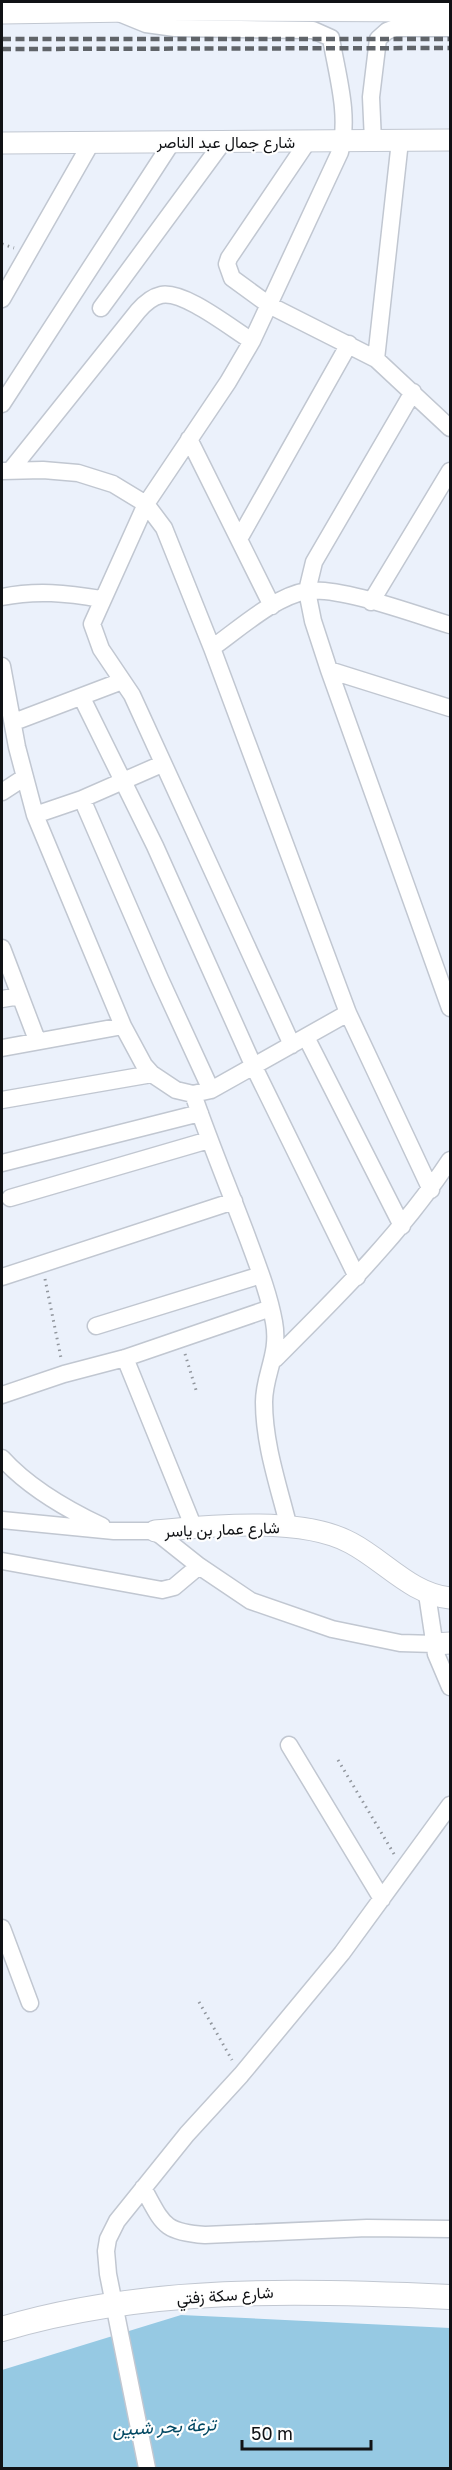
<svg xmlns="http://www.w3.org/2000/svg" width="452" height="2470" viewBox="0 0 452 2470" font-family="'Golos Text',Vazirmatn,sans-serif">
<rect width="100%" height="100%" fill="#ebf1fb"/>
<path fill="#96c9e3" d="M181,2315L450,2328V2468H2V2370Z"/>
<g fill="none" stroke-linecap="round" stroke-linejoin="round">
<g stroke="#c1c7d1" stroke-width="19">
<path id="minor" d="M119,13L146,24L175,28L313,30L331,38C337,75 350,115 340,152L252,341L228,382L146,504L92,624L101,649L132,695L292,1045
M308,141L229,258L227,264L232,278L269,305L376,359L450,428
M373,141L371,97L378,39L387,31L395,28H450
M2,299L91,143
M101,308L223,142
M376,359L400,141
M413,392L314,562L307,591L313,621L329,670L450,1008
M2,404L172,142
M189,439L272,606
M2,471L43,470L78,473L113,484L146,504L164,528L212,648L348,1013L431,1190
M10,471L138,311C144,304 152,297 161,295C184,290 232,329 252,341
M239,539L349,344
M2,597C36,590 67,593 101,599
M371,602L450,471
M212,648C239,629 275,596 307,591C339,586 417,615 450,625
M2,666L17,747L35,815L123,1026L144,1065L152,1074L176,1090L193,1094L211,1090L348,1013
M329,670L450,708
M82,698L155,846L254,1067L357,1277
M14,722L122,681
M2,792L25,777
M82,799L160,979L211,1090
M35,815L82,799L162,764
M2,948L37,1040
M2,999L20,996
M306,1037L402,1226
M2,1048L123,1026
M193,1094C210,1143 230,1191 248,1239C258,1266 269,1294 274,1322C280,1354 264,1374 264,1402C264,1445 279,1487 289,1528
M2,1100L152,1074
M2,1163L200,1113
M10,1198L209,1140
M2,1277L234,1201
M96,1326L261,1275
M125,1358L194,1528
M275,1359C338,1296 401,1234 450,1160
M2,1395L64,1374L125,1358L271,1308
M2,1458C29,1488 66,1509 102,1526
M2,1520L114,1531H155L199,1566L251,1601L332,1629L400,1643L435,1644
M2,1561L162,1590L174,1587L199,1566
M427,1594L436,1654L450,1687
M289,1745L382,1899
M2,1928L30,2003
M143,2188C163,2223 162,2232 205,2235L367,2228L450,2229
M147,2468L108,2274L106,2251L108,2239L117,2221L187,2134L241,2075L342,1953L450,1805"/>
</g>
<g stroke="#c1c7d1" stroke-width="23">
<path id="tertiary" d="M2,143L450,140
M155,1531C209,1526 302,1516 351,1543C385,1561 411,1594 450,1598
M435,1644L450,1643"/>
</g>
<g stroke="#c1c7d1" stroke-width="26">
<path id="secondary" d="M2,2329C146,2286 301,2290 450,2297"/>
</g>
<g stroke="#c1c7d1" stroke-width="29">
<path id="trunk" d="M2,10L196,7L450,8"/>
</g>
<path stroke="#91969d" stroke-width="3" stroke-dasharray="1.5 4.5" stroke-linecap="butt" d="M2,244L14,248
M45,1279L61,1358
M185,1354L196,1390
M338,1760L394,1854
M199,2002L232,2060"/>
<use href="#minor" stroke="#fff" stroke-width="16"/>
<use href="#tertiary" stroke="#fff" stroke-width="21"/>
<use href="#secondary" stroke="#fff" stroke-width="24"/>
<use href="#trunk" stroke="#fff" stroke-width="27"/>
<path stroke="#606469" stroke-width="4.5" stroke-dasharray="9 4.5" stroke-linecap="butt" d="M2,39H450
M2,49L450,48"/>
</g>
<g text-anchor="middle" stroke-width="4.5" stroke-linejoin="round" paint-order="stroke">
<g font-size="16" fill="#101215" stroke="#fefefe">
<text x="226" y="148">شارع جمال عبد الناصر</text>
<text transform="translate(222 1529) rotate(-2)" y="6">شارع عمار بن ياسر</text>
<text transform="translate(225 2295) rotate(-4)" y="6">شارع سكة زفتي</text>
</g>
<g font-size="18" font-style="italic" fill="#004761" stroke="#fefefe">
<text transform="translate(164 2427) rotate(-3)" y="6">ترعة بحر شبين</text>
</g>
</g>
<rect width="452" height="2470" fill="none" stroke="#101215" stroke-width="6"/>
<path d="M242 2440v9h129v-9" fill="none" stroke="#101215" stroke-width="3"/>
<text x="251" y="2440" font-size="18" fill="#101215" stroke="#fefefe" stroke-width="4.5" paint-order="stroke">50 m</text>
</svg>
